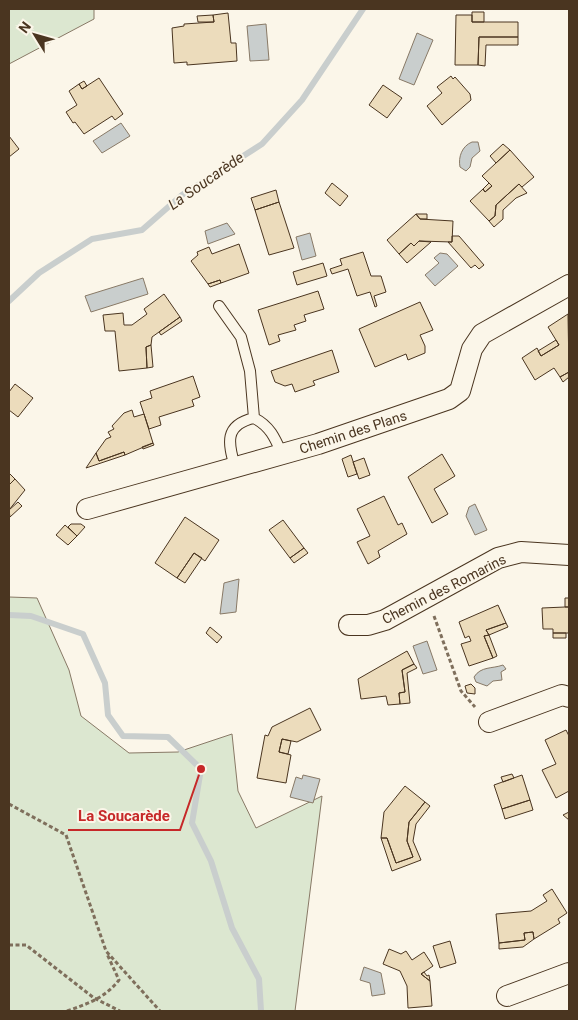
<svg xmlns="http://www.w3.org/2000/svg" width="578" height="1020" viewBox="0 0 578 1020" font-family="Roboto,sans-serif">
<rect width="100%" height="100%" fill="#fbf6e9"/>
<path fill="#dce7d0" stroke="#887966" d="M9,9H94V19L9,64Z
M9,597L37,598L69,670L81,716L129,753L178,752L232,734L238,791L256,828L322,796L295,1011H9Z"/>
<path fill="#c9cecd" stroke="#887966" d="M266,24L269,60L250,61L247,26Z
M417,33L433,40L414,85L399,79Z
M121,123L130,136L102,153L93,141Z
M472,142H478L480,151L472,158L470,167L466,171L460,167C458,157 462,146 472,142Z
M227,223L235,234L208,244L205,231Z
M310,233L316,256L302,260L296,237Z
M440,253L447,254L458,266L435,286L425,275L439,263L434,258Z
M143,278L148,294L91,312L85,296Z
M475,504L487,530L475,535L466,516L469,507Z
M239,579L236,612L220,614L224,583Z
M427,641L437,670L423,674L413,646Z
M503,665L506,669L501,672L502,680L493,681L487,686L476,682L474,677C481,666 492,669 503,665Z
M303,775L320,779L313,803L290,797L296,777L302,779Z
M364,967L381,973L385,994L372,996L370,983L360,980Z"/>
<g fill="none" stroke-linecap="round" stroke-linejoin="round">
<path stroke="#c9cecd" stroke-width="6" d="M9,301L39,273L92,239L142,230L182,195L262,144L302,100L363,9
M9,615L31,616L83,634L105,683L108,715L123,736L168,737L201,769L192,823L211,861L232,928L259,979L261,1011"/>
</g>
<path fill="#ecdcbc" stroke="#4a3520" d="M472,12H484V22H472Z
M228,13L231,43H236L237,61L187,65V62L174,63L172,28L184,26V24L214,22L213,15Z
M213,15L214,22H198L197,16Z
M456,15H472V22H518V37H479L478,65H455Z
M479,37H518V45H486L485,66L478,65Z
M451,76L453,79L455,77L470,94L471,100L442,125L427,106L442,93L437,87Z
M99,78L123,114L115,120L112,116L84,134L75,122L73,123L66,112L77,105L69,91L79,84L82,89Z
M84,81L87,86L82,89L79,84Z
M383,85L402,98L387,118L369,105Z
M9,136L19,149L9,157Z
M503,144L510,150L496,163L490,156Z
M510,150L534,177L522,187L519,184L496,205L495,216L489,221L470,201L483,189L485,192L492,186L482,176Z
M332,183L348,196L340,206L325,193Z
M489,183L492,186L485,192L483,189Z
M519,184L527,193L516,198L503,210V219L494,227L489,221L495,216L496,205Z
M276,190L279,202L255,210L251,198Z
M279,202L294,248L269,255L255,210Z
M416,214H427V219H420Z
M416,214L420,219L453,221L452,242L419,241L414,246L411,243L399,254L387,240Z
M452,236H459L484,265L479,269L475,265L471,268L448,242H452Z
M419,241L431,242L407,263L399,254L411,243L414,246Z
M239,244L249,273L221,283L220,280L208,284L191,261L198,255L197,252L209,247L212,254Z
M363,252L371,276H381L386,292L374,296L377,306L375,307L370,292L357,296L348,269L332,274L330,269L342,265L340,259Z
M323,263L327,276L297,285L293,272Z
M220,280L221,283L210,287L208,284Z
M318,291L324,309L304,315L306,321L294,325L296,330L278,335L280,341L269,345L258,310Z
M164,294L180,317L152,337L151,345L146,347L147,368L119,371L115,331H105L103,315L123,313L124,325H132L147,314L144,309Z
M420,302L433,330L420,335L425,346V353L408,360L406,354L375,367L359,329Z
M568,314L569,372L560,377L554,368L535,380L522,358L537,348L541,356L559,345L548,327Z
M180,317L182,321L161,335L159,332Z
M556,340L559,345L541,356L538,351Z
M151,345L153,367L147,368L146,347Z
M332,350L339,372L313,381L315,385L295,392L292,384L285,386L275,382L271,371Z
M569,372V377L563,382L560,377Z
M193,376L200,397L192,400L194,406L159,417L161,425L149,429L140,402L152,398L150,391Z
M15,384L33,398L18,417L9,410V392Z
M132,410L134,417L144,414L153,443L125,455L124,452L99,461L96,453L106,439L111,437L108,432L114,429L112,426L124,413Z
M153,443L154,445L143,449L142,447Z
M124,452L125,455L86,468L96,453L99,461Z
M442,454L455,476L434,489L448,514L432,523L408,477Z
M351,455L357,474L348,477L342,459Z
M364,458L370,475L359,479L353,462Z
M9,473L15,479L9,485Z
M15,479L25,490L9,510V485Z
M384,496L398,525L402,523L407,534L378,551L380,557L368,564L357,542L370,536L357,509Z
M18,502L22,506L10,517L9,510Z
M185,517L219,540L205,561L194,553L177,578L155,563Z
M283,520L304,548L290,558L269,530Z
M71,524H81L85,527L77,536L68,527Z
M65,525L77,536L68,545L56,535Z
M304,548L308,553L294,563L290,558Z
M194,553L202,558L185,583L177,578Z
M565,598H569V607H565Z
M498,605L506,623L486,630L489,635L484,636L493,658L469,666L461,644L471,641L469,636L465,638L459,622Z
M565,607H569V633H553V629H543L542,608Z
M506,623L508,627L489,635L486,630Z
M210,627L222,637L217,643L206,633Z
M553,633H566V638H553Z
M489,635L497,656L493,658L484,636Z
M407,651L414,664L402,670L405,692L399,693L400,704L388,705L386,696L361,699L358,679Z
M414,664L417,668L407,673L410,703L400,704L399,693L405,692L402,670Z
M471,684L475,688V694L467,693L465,686Z
M310,708L321,730L297,742L282,739L279,752L291,755L286,783L257,778L265,735L268,736L272,727Z
M566,730L569,736V791L556,798L542,770L556,764L545,740Z
M282,739L291,741L288,754L279,752Z
M512,774L514,778L503,782L501,777Z
M522,775L530,800L502,809L494,785Z
M405,786L425,802L409,822L407,841L413,857L396,863L387,838H381L384,812Z
M530,800L533,810L505,819L502,809Z
M425,802L430,806L416,824L413,841L421,860L392,871L381,838H387L396,863L413,857L407,841L409,822Z
M569,812V820L563,815Z
M552,889L567,913L558,919L560,923L534,939L533,932L524,933L525,940L499,943L496,914L531,911L547,901L543,895Z
M533,932L534,939L523,947L499,949V943L525,940L524,933Z
M450,941L456,963L440,968L433,946Z
M389,949L401,954L406,951L412,960L424,952L433,966L421,974L430,981L432,1006L408,1008L407,986L400,971L383,964Z
M424,972L427,976L429,975L430,981L421,974Z"/>
<g fill="none" stroke-linecap="round" stroke-linejoin="round">
<g stroke="#4a3520" stroke-width="12">
<path id="service" d="M219,306L241,337L250,371L254,418
M235,467C228,443 224,425 254,418C270,426 275,438 282,454"/>
</g>
<g stroke="#4a3520" stroke-width="22">
<path id="minor" d="M87,509L318,444L449,399L460,391L472,349L482,334L569,285
M349,625H368L385,620L498,558L521,552L569,555
M489,722L562,695L569,697
M507,996L569,973"/>
</g>
<path stroke="#7f6f5c" stroke-width="3" stroke-dasharray="4 2.5" stroke-linecap="butt" d="M434,616L461,691L475,707
M9,804L66,835L106,951L160,1011
M9,945H26L94,998L120,1011
M67,1011C87,1004 105,998 119,980L107,954"/>
<use href="#service" stroke="#fbf6e9" stroke-width="10"/>
<use href="#minor" stroke="#fbf6e9" stroke-width="20"/>
</g>
<g text-anchor="middle" stroke-width="4" stroke-linejoin="round" paint-order="stroke">
<g font-size="14" fill="#4a3520" stroke="#fbf6e9">
<text transform="translate(353 432) rotate(-18)" y="5">Chemin des Plans</text>
<text transform="translate(444 589) rotate(-27)" y="5">Chemin des Romarins</text>
</g>
<g font-size="15" font-style="italic" fill="#4a3520" stroke="#fbf6e9">
<text transform="translate(206 181) rotate(-35)" y="5">La Soucarède</text>
</g>
</g>
<path fill="none" stroke="#c62828" stroke-width="2" d="M201 769L180 830H68"/>
<circle fill="#c62828" stroke="#fbf6e9" stroke-width="2" cx="201" cy="769" r="5"/>
<g font-size="15" text-anchor="middle" font-weight="bold" fill="#c62828" stroke="#fbf6e9" stroke-width="4" stroke-linejoin="round" paint-order="stroke">
<text x="124" y="821">La Soucarède</text>
</g>
<rect width="578" height="1020" fill="none" stroke="#4a3520" stroke-width="20"/>
<g transform="translate(35 35) rotate(307)" stroke="#fbf6e9" stroke-width="4" paint-order="stroke">
<path d="M0-4L9 19L0 12L-9 19Z" fill="#4a3520"/>
<text y="-8" font-size="14" font-weight="bold" text-anchor="middle" fill="#4a3520">N</text>
</g>
</svg>
